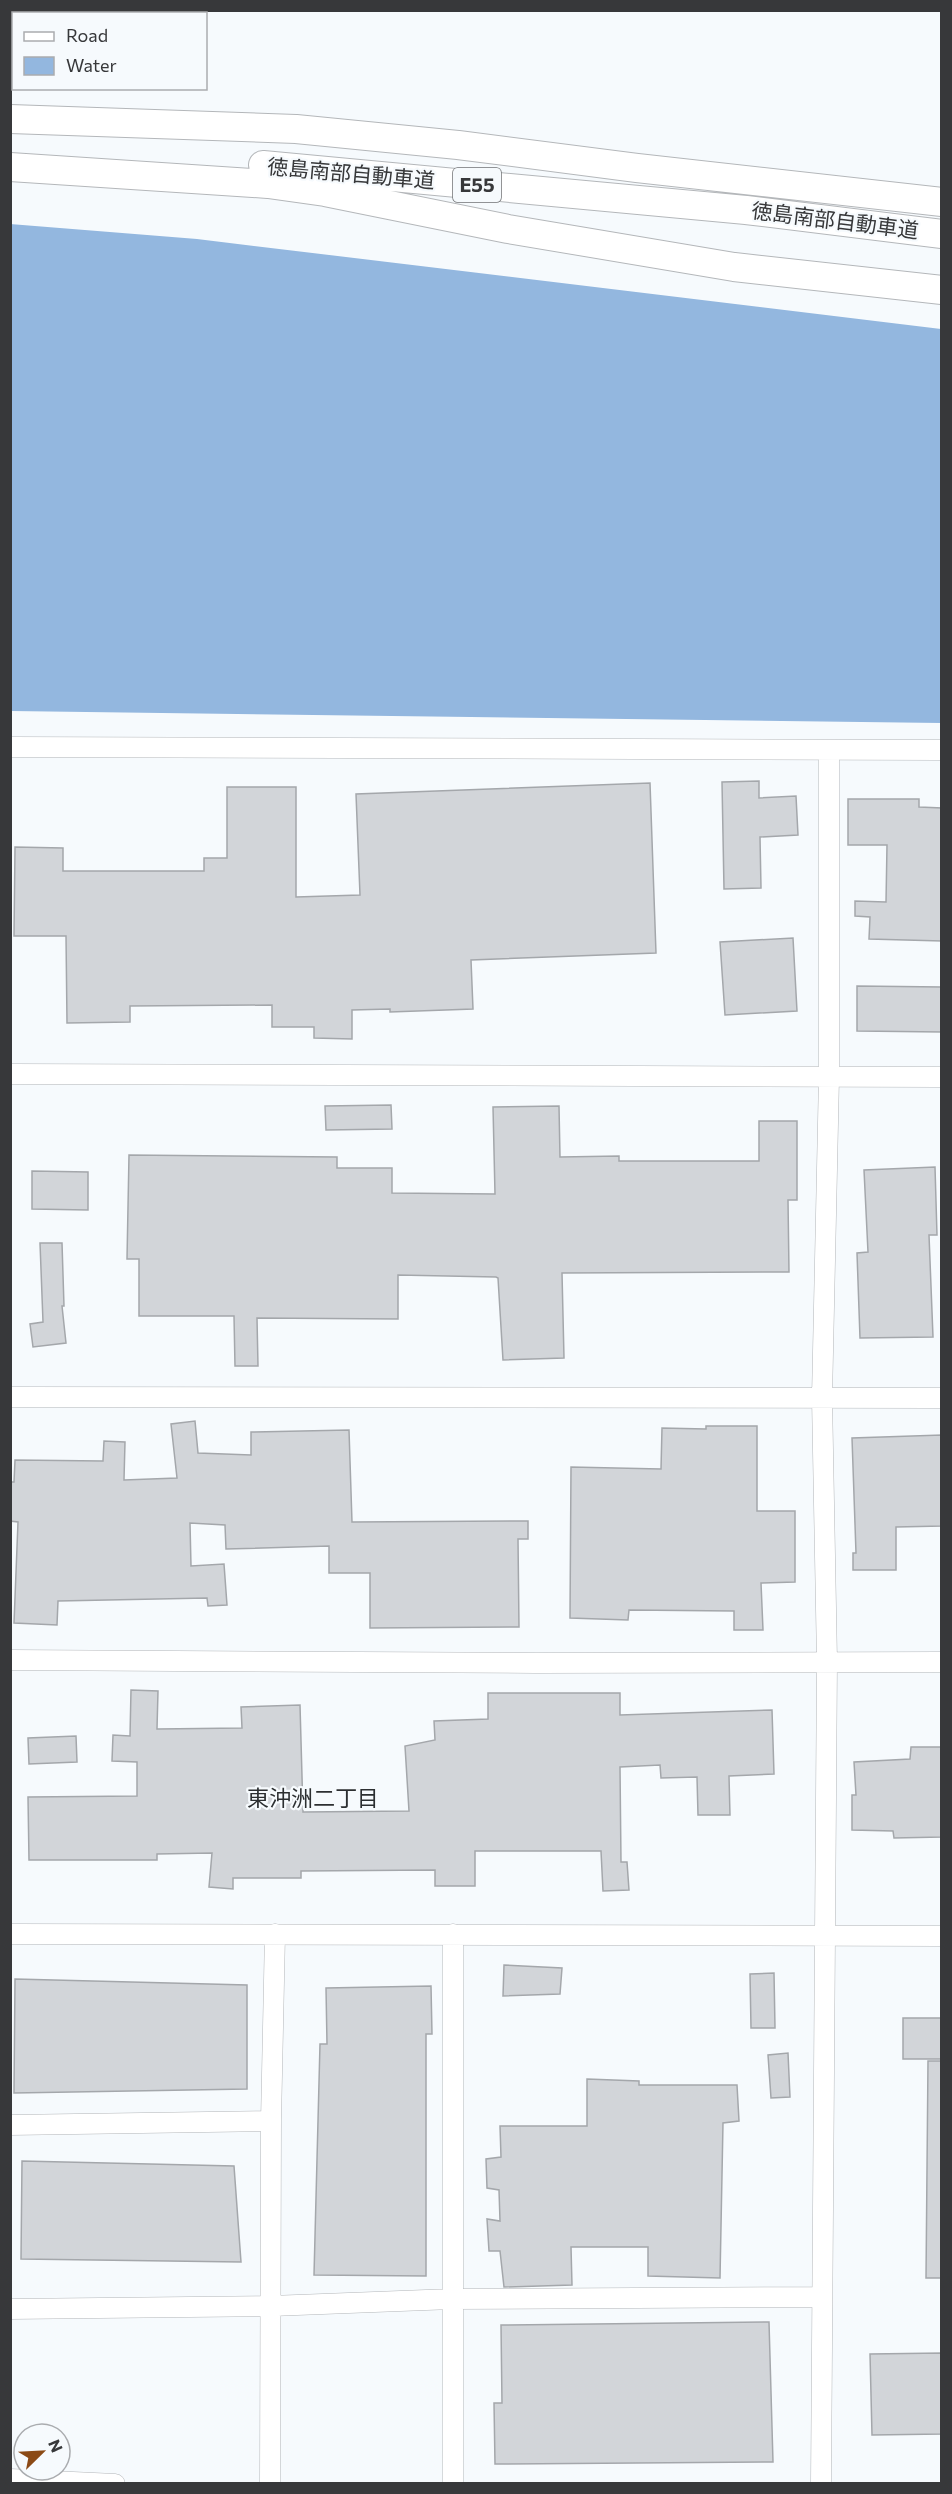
<svg xmlns="http://www.w3.org/2000/svg" width="952" height="2494" viewBox="0 0 952 2494" font-family="Commissioner,'Noto Sans JP',sans-serif">
<rect width="100%" height="100%" fill="#f6fafd"/>
<path fill="#93b7df" d="M10,224L197,239L941,329V723L11,711Z"/>
<path fill="#d2d5d9" stroke="#a4a7ab" stroke-width="1.5" d="M759,781V798L796,796L798,835L760,837L761,888L724,889L722,782Z
M650,783L656,953L471,960L473,1009L390,1012V1009L352,1010V1039L314,1038V1027H272V1005L130,1006V1022L67,1023L66,936H14L15,847L63,848V871H204V858H227V787H296V897L360,895L356,794Z
M848,799H919V807L942,808V941L869,939L870,917L855,916V901L886,902L887,845H848Z
M793,938L797,1011L725,1015L720,942Z
M857,986L942,987V1032L857,1031Z
M391,1105L392,1129L326,1130L325,1106Z
M559,1106L560,1157L619,1156V1161H759V1121H797V1200H788L789,1272L562,1273L564,1358L503,1360L498,1278L496,1277L398,1275V1319L257,1318L258,1366H235L234,1316H139V1259H127L129,1155L337,1157V1168H392V1193L495,1194L493,1107Z
M935,1167L937,1235H929L933,1337L860,1338L857,1253L868,1252L864,1170Z
M32,1171L88,1172V1210L32,1209Z
M40,1243H62L64,1306H62L66,1343L33,1347L30,1324L43,1322Z
M195,1421L198,1453L251,1455V1432L349,1430L352,1522L528,1521V1539H518L519,1627L370,1628V1573H329V1546L226,1549L225,1525L190,1523L191,1566L224,1564L227,1605L208,1606L207,1598L58,1601L57,1625L14,1623L18,1522L10,1521V1482H14L15,1460L103,1461L104,1441L125,1442L124,1480L177,1478L171,1424Z
M706,1426H757V1511H795V1582L761,1583L763,1630H734V1611L629,1610L628,1620L570,1618L571,1467L661,1469L662,1428L706,1429Z
M942,1435V1526L896,1527V1570H853V1553H856L852,1438Z
M131,1690L158,1691L157,1729L242,1728L241,1707L300,1705L303,1812L409,1811L405,1746L435,1740L434,1721L488,1719V1693H620V1715L772,1710L774,1774L729,1776L730,1815H698L697,1777L661,1778L660,1765L620,1767L621,1862H627L629,1890L603,1891L601,1851H475V1886H435V1870L301,1871V1878H233V1889L209,1887L212,1853L157,1854V1860H29L28,1797L137,1796V1762L112,1761L113,1735L130,1736Z
M76,1736L77,1762L29,1764L28,1738Z
M911,1747H942V1837L894,1838L893,1831L852,1830V1795H856L854,1762L910,1759Z
M504,1965L562,1968L560,1994L503,1996Z
M774,1973L775,2028H751L750,1974Z
M15,1979L247,1985V2089L14,2093Z
M431,1986L432,2034H426V2276L314,2275L320,2044H327L326,1988Z
M903,2018H942V2059H903Z
M788,2053L790,2097L771,2098L768,2055Z
M928,2061H942V2278H926Z
M587,2079L639,2081V2085H737L739,2121L723,2123L720,2278L648,2276V2247H571L572,2285L504,2287L500,2251H489L487,2219L500,2221L499,2190L487,2188L486,2159L501,2157L500,2126H587Z
M22,2161L234,2166L241,2262L21,2259Z
M769,2322L773,2462L495,2464L494,2403H502L501,2325Z
M942,2353V2434L872,2435L870,2354Z"/>
<g fill="none" stroke-linecap="round" stroke-linejoin="round">
<g stroke="#b4b7ba" stroke-width="21">
<path id="minor" d="M10,747L942,750
M10,1074L942,1077
M10,1397L942,1398
M10,1660L536,1663L942,1662
M10,1934L942,1936
M10,2125L271,2121
M10,2309L271,2306L452,2299L821,2297
M10,2479L115,2484
M270,2484L271,2121L275,1934
M453,2484V1934
M821,2484L827,1661L822,1398L829,1077V753"/>
</g>
<g stroke="#b4b7ba" stroke-width="30">
<path id="highway" d="M10,119L296,129L458,145L637,168L942,202
M263,165L746,210L942,234
M10,167L268,184L325,192L508,229L734,267L942,290"/>
</g>
<use href="#minor" stroke="#fff" stroke-width="20"/>
<use href="#highway" stroke="#fff" stroke-width="28"/>
</g>
<g text-anchor="middle" stroke-width="4.5" stroke-linejoin="round" paint-order="stroke">
<rect fill="#f6fafd" stroke="#707274" stroke-width="1.5" x="453" y="168" width="48" height="34" rx="4.5"/>
<g font-size="20" font-weight="bold" fill="#37383a">
<text x="477" y="192">E55</text>
</g>
<g font-size="21" fill="#37383a" stroke="#f6fafd">
<text transform="translate(351 174) rotate(5)" y="7">徳島南部自動車道</text>
<text transform="translate(835 221) rotate(7)" y="7">徳島南部自動車道</text>
</g>
<g font-size="22" fill="#2c2f31" stroke="#f6fafd">
<text x="313" y="1806">東沖洲二丁目</text>
</g>
</g>
<rect width="952" height="2494" fill="none" stroke="#37383a" stroke-width="24"/>
<rect x="12" y="12" width="195" height="78" fill="#f6fafd" stroke="#aaacaf" stroke-width="1.5"/>
<rect x="24" y="32" width="30" height="9" fill="#ffffff" stroke="#aaacaf" stroke-width="1.5"/>
<text x="66" y="42" font-size="18" fill="#37383a">Road</text>
<rect x="24" y="57" width="30" height="18" fill="#93b7df" stroke="#aaacaf" stroke-width="1.5"/>
<text x="66" y="72" font-size="18" fill="#37383a">Water</text>
<g transform="translate(42 2452) rotate(66)"><circle r="28" fill="#f6fafd" stroke="#aaacaf" stroke-width="1.5"/>
<path d="M0-4.5L10 22L0 15L-10 22Z" fill="#8b4a16"/>
<text y="-9" font-size="16" font-weight="bold" text-anchor="middle" fill="#37383a">N</text>
</g>
</svg>
